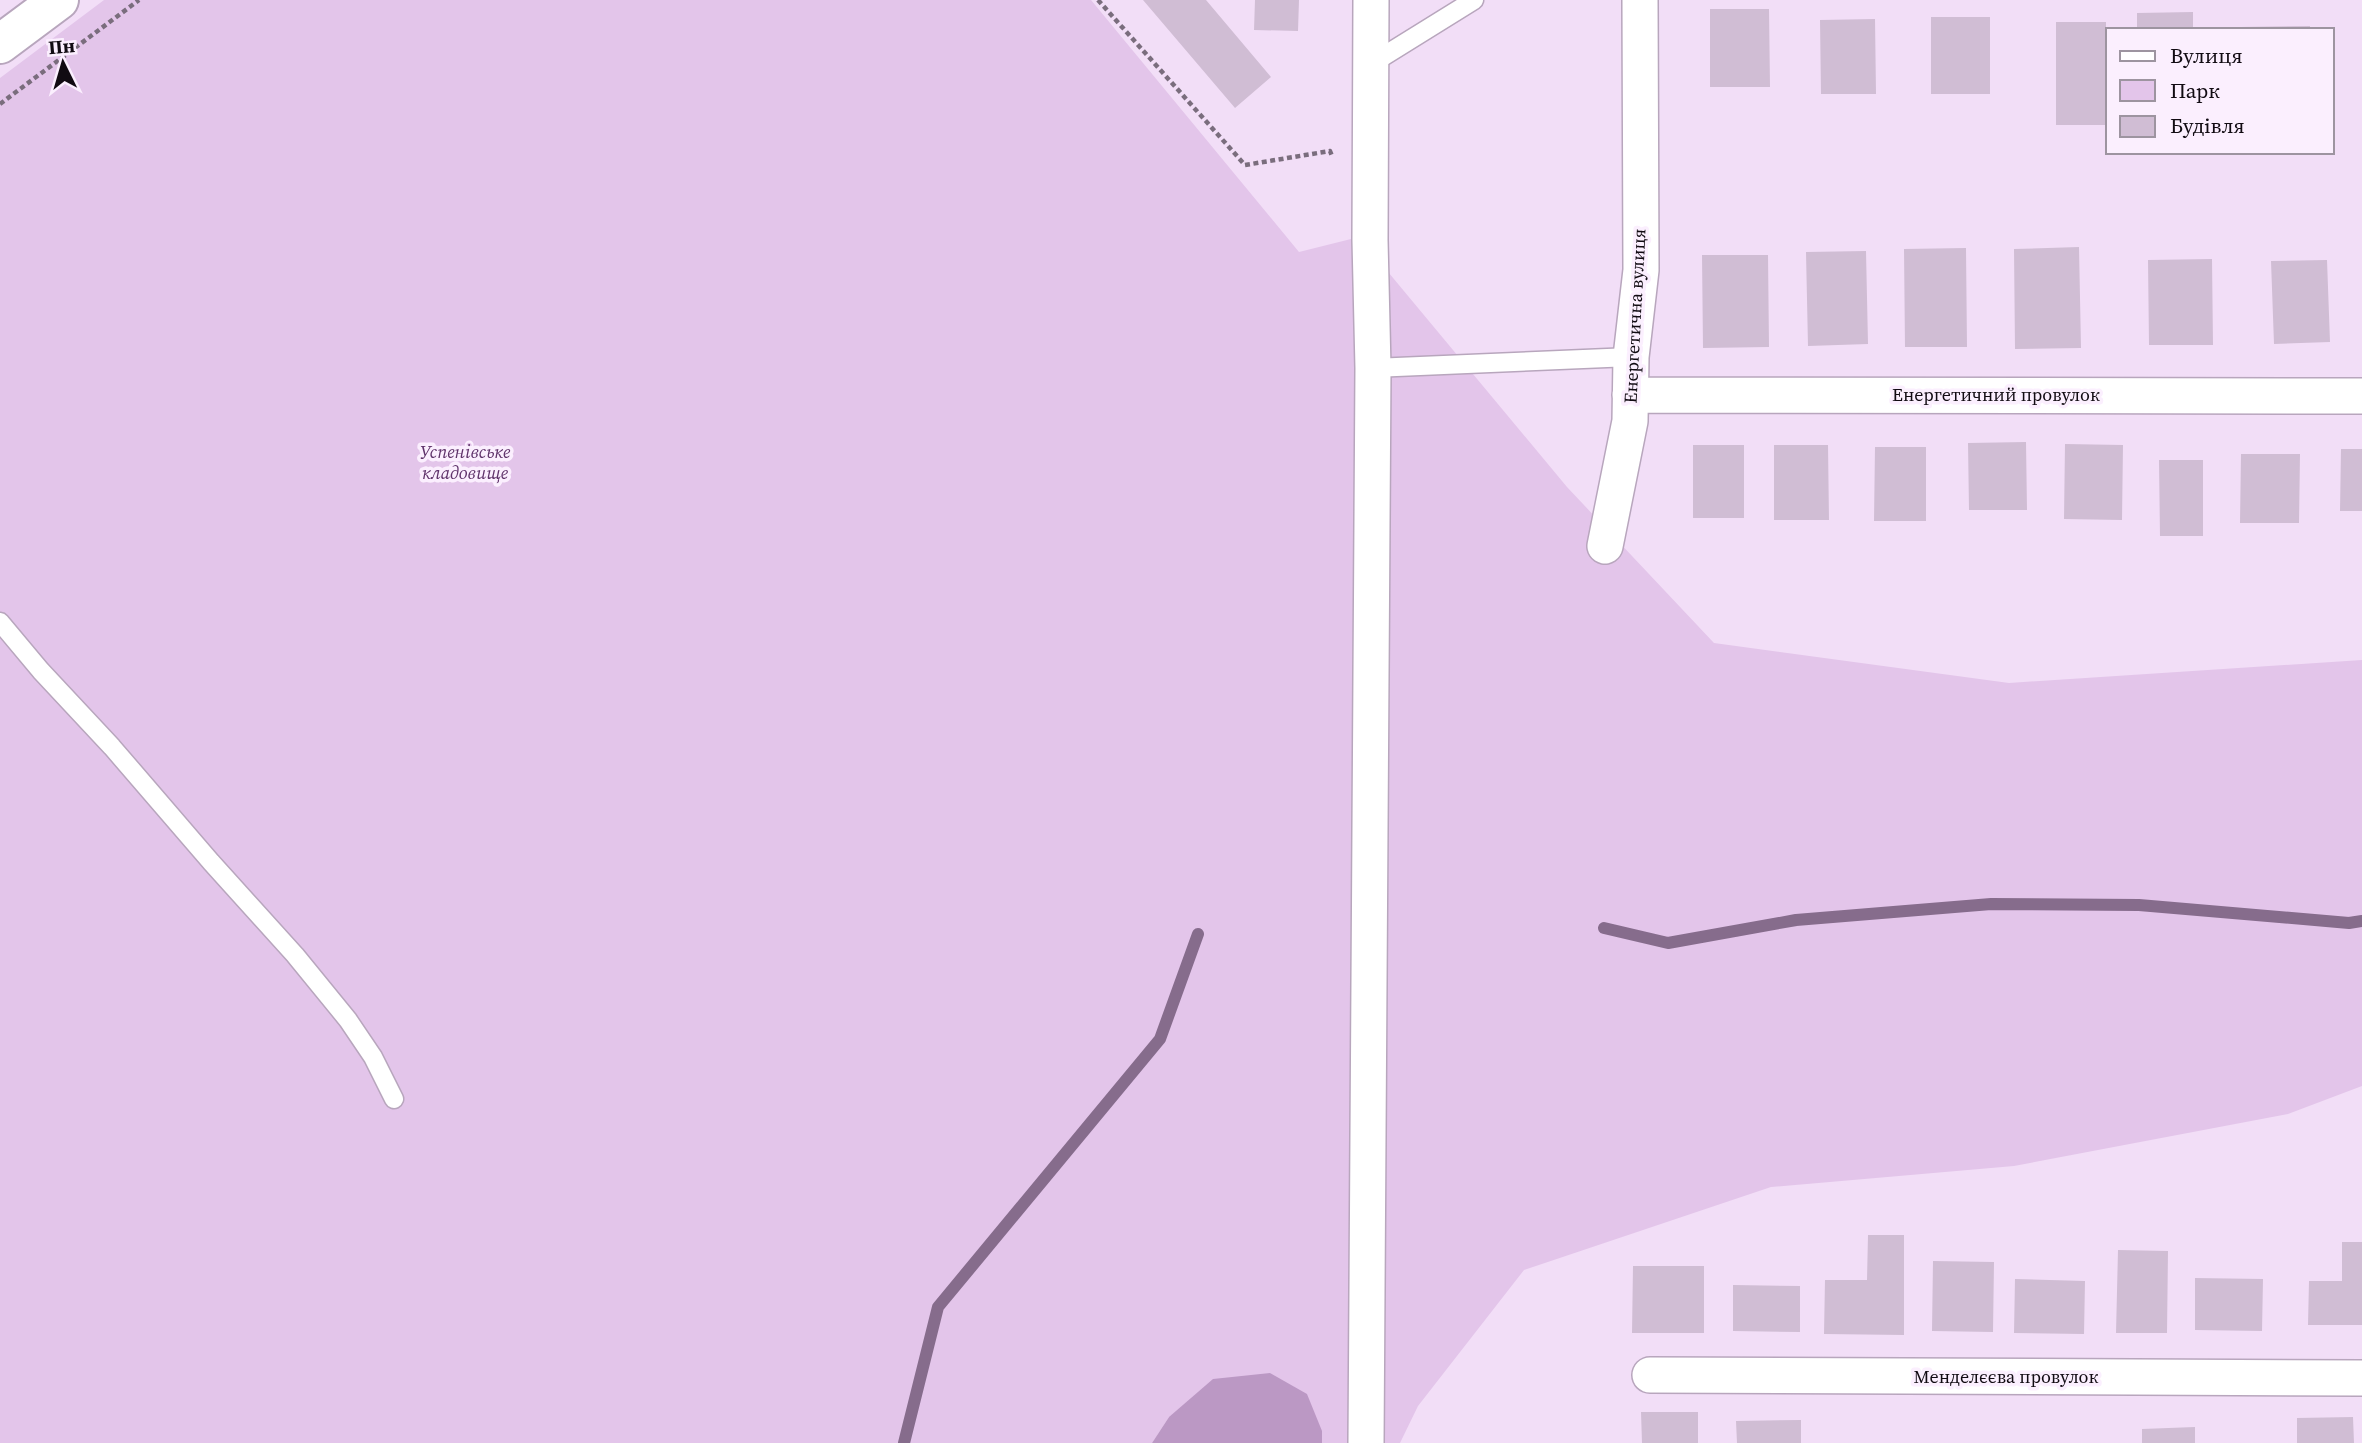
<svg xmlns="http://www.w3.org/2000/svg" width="2362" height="1443" viewBox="0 0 2362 1443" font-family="'Source Serif 4',serif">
<rect width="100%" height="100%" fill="#f2def7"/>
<path fill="#e3c5ea" d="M104,0H1091L1299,252L1359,237L1567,487L1714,643L2009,683L2362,660V1086L2288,1114L2014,1166L1771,1187L1524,1270L1418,1406L1400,1443H1322V1431L1169,1417L1152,1443H0V78Z"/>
<path fill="#bb98c4" d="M1270,1373L1307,1394L1322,1431V1443H1152L1169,1417L1213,1379Z"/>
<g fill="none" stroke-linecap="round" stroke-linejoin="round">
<path stroke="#866c8c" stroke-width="12" d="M1604,928L1668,943L1796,920L1991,904L2139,905L2349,923L2362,921
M904,1443L938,1307L1160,1039L1198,934"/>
</g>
<path fill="#d0bdd4" d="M1143,0H1206L1271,77L1235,108Z
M1255,0H1299L1298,31L1254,30Z
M1710,9H1769L1770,87H1710Z
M2193,12V30H2137V13Z
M1931,17H1990V94H1931Z
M1875,19L1876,94H1821L1820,20Z
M2056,22H2106V125H2056Z
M2310,26V30H2240V27Z
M2079,247L2081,348L2015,349L2014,249Z
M1966,248L1967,347H1905L1904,249Z
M1866,251L1868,344L1808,346L1806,252Z
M1702,255H1768L1769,347L1703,348Z
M2212,259L2213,345H2149L2148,260Z
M2327,260L2330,342L2274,344L2271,261Z
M2026,442L2027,510H1969L1968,443Z
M2065,444L2123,445L2122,520L2064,519Z
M1693,445H1744V518H1693Z
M1774,445H1828L1829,520H1774Z
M1875,447H1926V521H1874Z
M2341,449H2362V511H2340Z
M2241,454H2300L2299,523H2240Z
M2159,460H2203V536H2160Z
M1868,1235H1904V1335L1824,1334L1825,1280H1867Z
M2342,1242H2362V1325H2308L2309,1281H2342Z
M2118,1250L2168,1251L2167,1333H2116Z
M1933,1261L1994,1262L1993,1332L1932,1331Z
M1633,1266H1704V1333H1632Z
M2195,1278L2263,1279L2262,1331L2195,1330Z
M2015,1279L2085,1281L2084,1334L2014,1333Z
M1733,1285L1800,1286V1332L1733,1331Z
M1641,1412H1698V1443H1642Z
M2353,1417L2354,1443H2297V1418Z
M1801,1420V1443H1737L1736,1421Z
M2195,1427V1443H2142V1429Z"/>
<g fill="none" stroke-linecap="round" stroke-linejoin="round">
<g stroke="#b8a6bd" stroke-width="21">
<path id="service" d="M1371,64L1474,0
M1373,368L1631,357
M0,622L41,671L112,747L211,862L295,955L348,1020L373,1057L394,1099"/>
</g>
<g stroke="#b8a6bd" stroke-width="38">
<path id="minor" d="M1630,395L2362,396
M1605,546L1630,421L1631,357L1641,270L1640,0
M1650,1375L2362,1378
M1366,1443L1373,368L1370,240L1371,0"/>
</g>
<g stroke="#b8a6bd" stroke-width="42">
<path id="trunk" d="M0,44L59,0"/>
</g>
<path stroke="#7a6d7d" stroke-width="4.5" stroke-dasharray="5 3.5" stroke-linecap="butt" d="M1098,0L1245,165L1330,151L1332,156
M0,104L139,0"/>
<use href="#service" stroke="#fff" stroke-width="18"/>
<use href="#minor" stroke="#fff" stroke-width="35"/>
<use href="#trunk" stroke="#fff" stroke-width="38"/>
</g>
<g text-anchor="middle" stroke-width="7" stroke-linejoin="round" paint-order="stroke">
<g font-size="18" fill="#110b12" stroke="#fbeffe">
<text transform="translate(1635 316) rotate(-87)" y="6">Енергетична вулиця</text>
<text x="1996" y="401">Енергетичний провулок</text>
<text x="2006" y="1383">Менделєєва провулок</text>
</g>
<g font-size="18" font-style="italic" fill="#5f326a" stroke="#fbeffe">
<text x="465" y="458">Успенівське<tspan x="465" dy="21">кладовище</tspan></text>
</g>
</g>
<rect x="2106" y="28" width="228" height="126" fill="#fbeffe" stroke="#9d94a0" stroke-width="2"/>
<rect x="2120" y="51" width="35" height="10" fill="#ffffff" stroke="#9d94a0" stroke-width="2"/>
<text x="2170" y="63" font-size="21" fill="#110b12">Вулиця</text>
<rect x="2120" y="80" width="35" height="21" fill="#e3c5ea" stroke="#9d94a0" stroke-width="2"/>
<text x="2170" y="98" font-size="21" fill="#110b12">Парк</text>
<rect x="2120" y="116" width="35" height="21" fill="#d0bdd4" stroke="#9d94a0" stroke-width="2"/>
<text x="2170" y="133" font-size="21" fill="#110b12">Будівля</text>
<g transform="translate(63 63) rotate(355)" stroke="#fbeffe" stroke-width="5" paint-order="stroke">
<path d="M0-5L12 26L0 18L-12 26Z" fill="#110b12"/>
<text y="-10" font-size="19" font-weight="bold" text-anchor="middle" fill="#110b12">Пн</text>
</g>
</svg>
